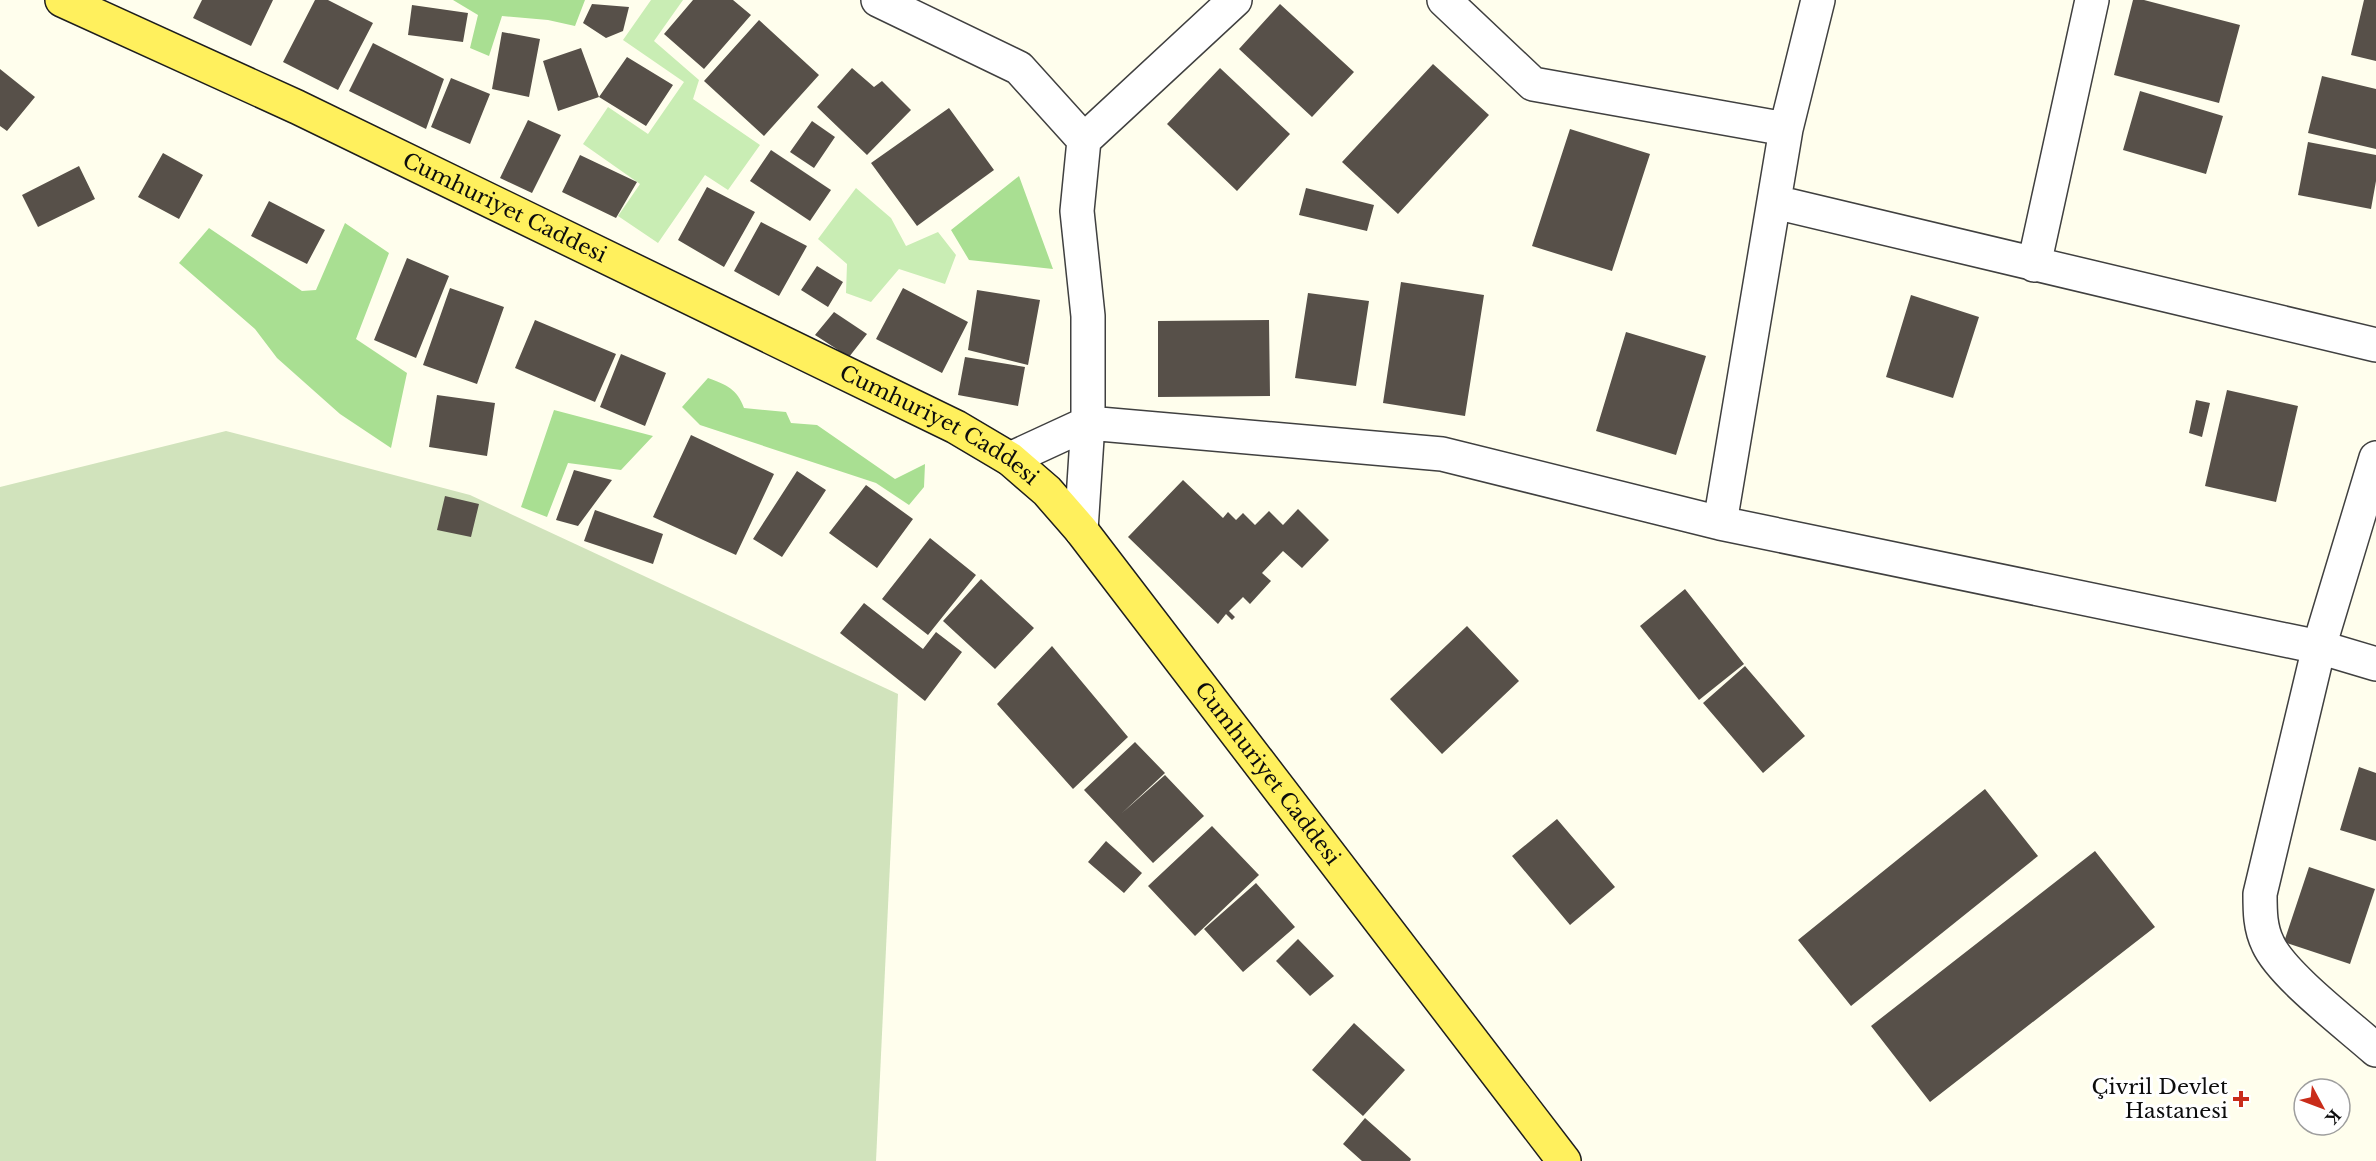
<svg xmlns="http://www.w3.org/2000/svg" width="2376" height="1161" viewBox="0 0 2376 1161" font-family="'Libre Baskerville',serif">
<rect width="100%" height="100%" fill="#fffeed"/>
<path fill="#c9edb4" d="M651,0H683L654,41L699,80L693,99L760,145L728,190L705,175L658,243L618,216L640,184L583,144L608,107L648,134L684,82L623,40Z
M856,188L891,218L906,246L938,232L956,255L945,284L899,269L871,302L846,293L847,264L818,239Z"/>
<path fill="#a9df92" d="M453,0H585L575,26L548,20L502,16L489,56L470,48L478,15Z
M1019,176L1053,269L969,260L951,230Z
M345,223L389,253L356,339L407,373L391,448L340,414L277,358L255,329L179,263L209,228L302,291L316,290Z
M708,378C727,385 737,389 744,408L786,412L791,423L817,425L895,479L925,464L924,487L909,505L876,483L700,425L682,407Z
M554,410L653,436L621,470L568,463L547,517L521,507Z"/>
<path fill="#d1e3bc" d="M226,431L470,495L898,694L876,1161H0V487Z"/>
<path fill="#575049" d="M202,0H273L251,46L193,18Z
M315,0H328L373,23L338,90L283,62Z
M693,0H733L751,15L704,69L664,34Z
M2133,0H2144L2240,25L2219,103L2114,75Z
M2364,0H2376V61L2351,55Z
M592,4L629,7L623,31L606,38L583,23Z
M1280,4L1354,72L1312,117L1239,49Z
M412,5L468,13L463,42L408,35Z
M759,20L819,75L764,136L704,81Z
M502,32L540,39L529,97L492,89Z
M373,43L444,79L426,129L349,91Z
M581,48L599,97L558,111L543,61Z
M627,57L673,85L646,126L599,97Z
M1433,64L1489,115L1398,214L1342,162Z
M852,68L874,87L882,81L911,110L867,155L817,107Z
M1220,68L1290,134L1237,191L1167,124Z
M0,69L35,97L7,131L0,126Z
M2322,76L2376,89V149L2308,133Z
M451,78L490,94L470,144L431,127Z
M2140,91L2223,116L2206,174L2123,150Z
M949,108L994,170L917,226L871,163Z
M528,120L561,135L532,193L500,178Z
M812,121L835,137L814,168L790,152Z
M1570,129L1650,154L1612,271L1532,246Z
M2308,142L2376,155V181L2371,209L2298,195Z
M771,150L831,190L810,221L750,181Z
M163,153L203,175L179,219L138,197Z
M580,155L637,182L616,218L562,192Z
M79,166L95,199L38,227L22,195Z
M707,187L755,212L724,267L678,240Z
M1306,188L1374,205L1367,231L1299,215Z
M269,201L325,230L307,264L251,236Z
M761,222L807,246L779,296L734,271Z
M407,258L449,276L416,358L374,340Z
M817,266L843,282L828,307L801,290Z
M1401,282L1484,295L1465,416L1383,403Z
M450,288L504,307L477,384L423,365Z
M903,288L968,322L942,373L876,339Z
M977,290L1040,300L1028,365L968,350Z
M1308,293L1369,301L1356,386L1295,378Z
M1911,295L1979,317L1953,398L1886,377Z
M834,312L867,334L849,357L815,335Z
M535,320L616,354L595,402L515,368Z
M1269,320L1270,396L1158,397V321Z
M1626,332L1706,356L1676,455L1596,431Z
M621,354L666,373L645,426L600,407Z
M965,357L1025,367L1018,406L958,395Z
M2227,390L2298,406L2276,502L2205,486Z
M437,395L495,403L487,456L429,447Z
M2196,400L2210,403L2202,437L2189,433Z
M691,435L774,474L736,555L653,517Z
M574,470L612,480L578,526L556,520Z
M797,471L826,490L782,557L753,539Z
M1183,480L1223,518L1228,512L1236,520L1243,513L1255,525L1269,511L1283,525L1298,509L1329,540L1302,568L1283,551L1262,573L1271,581L1250,604L1243,597L1229,611L1235,617L1232,620L1226,614L1218,624L1128,537Z
M866,485L913,519L877,568L829,533Z
M445,496L479,504L471,537L437,530Z
M595,510L663,534L653,564L584,541Z
M930,538L976,575L928,635L882,599Z
M981,579L1034,628L995,669L943,621Z
M1685,589L1744,664L1699,700L1640,626Z
M864,603L923,649L936,632L962,652L925,701L840,633Z
M1467,626L1519,681L1442,754L1390,699Z
M1052,646L1128,737L1073,789L997,704Z
M1745,666L1805,736L1763,773L1703,703Z
M1135,742L1165,773L1122,813L1165,775L1204,816L1153,863L1084,790Z
M2359,767L2376,773V841L2340,830Z
M1985,789L2038,856L1851,1006L1798,940Z
M1557,819L1615,887L1570,925L1512,856Z
M1212,826L1259,875L1195,936L1148,886Z
M1106,841L1142,873L1124,893L1088,862Z
M2095,851L2155,927L1930,1102L1871,1026Z
M2309,867L2375,889L2350,964L2284,942Z
M1256,883L1295,927L1243,972L1204,929Z
M1298,939L1334,976L1310,996L1276,961Z
M1354,1023L1405,1070L1363,1116L1312,1070Z
M1365,1118L1411,1159L1410,1161H1362L1343,1144Z"/>
<g fill="none" stroke-linecap="round" stroke-linejoin="round">
<g stroke="#404040" stroke-width="36">
<path id="minor" d="M878,0L1019,68L1084,140L1077,211L1088,316V423L1081,530
M1444,0L1533,84L1786,129
M1084,140L1235,0
M1775,202L2376,345
M2034,265L2092,0
M2376,458L2319,647L2260,894C2260,911 2260,928 2268,944C2282,975 2348,1025 2376,1050
M1010,459L1088,423L1442,454L1720,523L2319,647L2376,664
M1720,523L1786,129L1818,0"/>
</g>
<g stroke="#1e1e1e" stroke-width="36">
<g id="major">
<path id="s1" d="M62,0L297,107L956,427L1010,459L1047,491L1081,530L1564,1161"/>
</g>
</g>
<use href="#minor" stroke="#fff" stroke-width="33"/>
<use href="#major" stroke="#fff05d" stroke-width="33"/>
</g>
<path fill="#c92c1a" stroke="#fff" stroke-width="2" d="M2238 1090h6v6h6v6h-6v6h-6v-6h-6v-6h6z"/>
<g text-anchor="middle" stroke-width="6" stroke-linejoin="round" paint-order="stroke">
<g font-size="21" fill="#0d0d0d" stroke="#fff">
<text dy="7" stroke="none"><textPath href="#s1" startOffset="489">Cumhuriyet Caddesi</textPath></text>
<text dy="7" stroke="none"><textPath href="#s1" startOffset="975">Cumhuriyet Caddesi</textPath></text>
<text dy="7" stroke="none"><textPath href="#s1" startOffset="1461">Cumhuriyet Caddesi</textPath></text>
</g>
<g font-size="21" fill="#0d0d0d" stroke="#fff" text-anchor="end">
<text x="2228" y="1094">Çivril Devlet<tspan x="2228" dy="24">Hastanesi</tspan></text>
</g>
</g>
<g transform="translate(2322 1107) rotate(131)"><circle r="28" fill="#ffffff" stroke="#9e9e9e" stroke-width="1.5"/>
<path d="M0-4.5L10 22L0 15L-10 22Z" fill="#c92c1a"/>
<text y="-9" font-size="16" font-weight="bold" text-anchor="middle" fill="#0d0d0d">K</text>
</g>
</svg>
